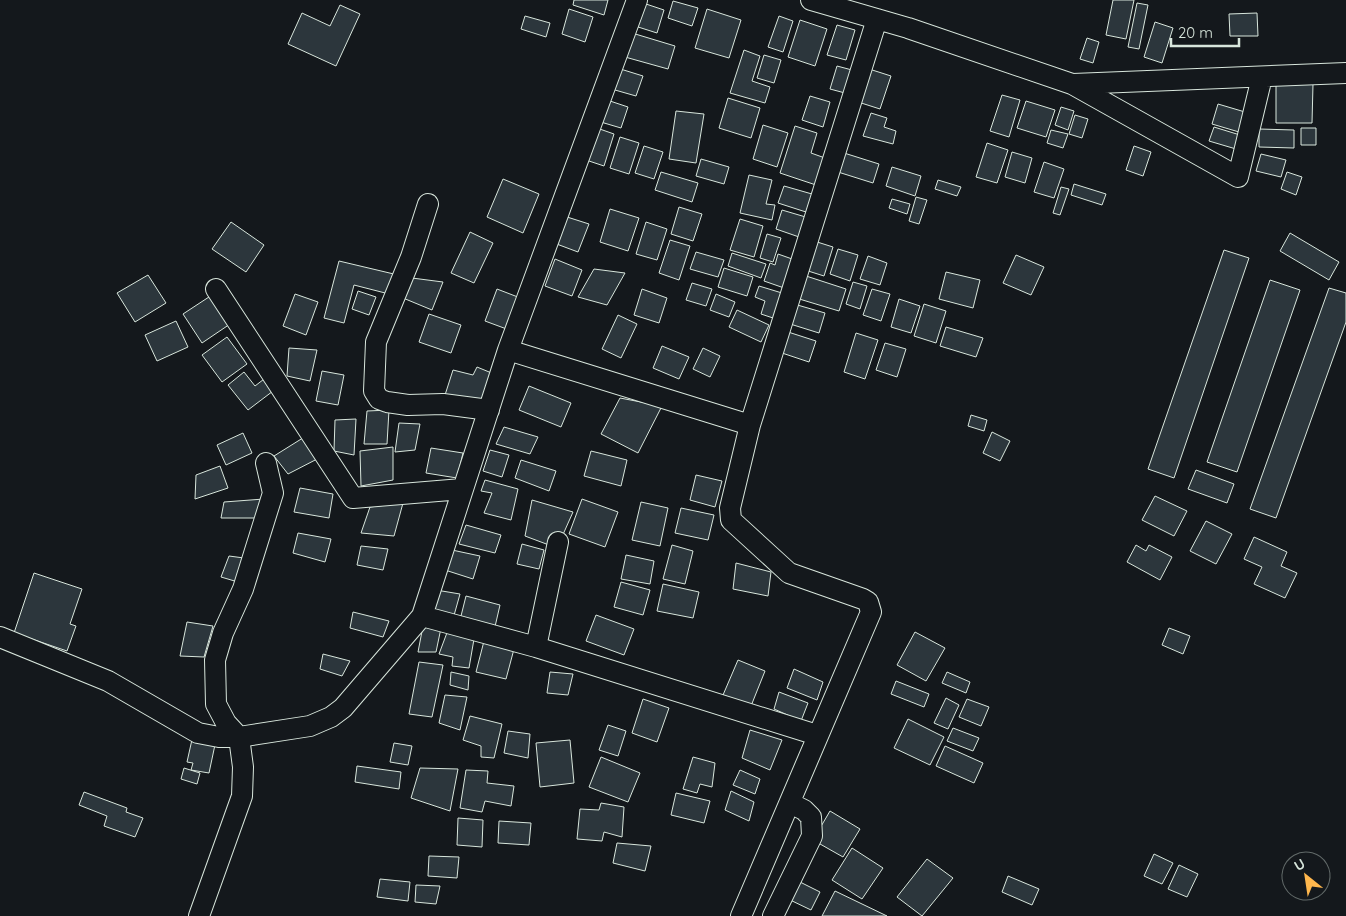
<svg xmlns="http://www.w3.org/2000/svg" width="1346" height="916" viewBox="0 0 1346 916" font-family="Quicksand,sans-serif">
<rect width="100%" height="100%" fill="#14181c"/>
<path fill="#2c363c" stroke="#d8e6dc" d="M574,0H608L604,15L573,5Z
M1113,0H1134L1126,39L1106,35Z
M673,1L698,8L692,26L668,18Z
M643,3L664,10L657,33L635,26Z
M1137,3L1148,5L1139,49L1128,47Z
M340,5L360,14L336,66L288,44L302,13L330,26Z
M569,9L593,17L585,42L562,34Z
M707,9L741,20L729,58L695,48Z
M1257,13L1258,36H1230L1229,14Z
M525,16L550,23L546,37L521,29Z
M779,16L793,21L783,52L768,47Z
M800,20L827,29L815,66L788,57Z
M1155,22L1173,28L1162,63L1144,57Z
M837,25L855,30L846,60L827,55Z
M632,33L675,46L668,69L625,57Z
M1087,38L1099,42L1093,63L1080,59Z
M744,50L760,56L752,81L770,87L765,103L730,93Z
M764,55L781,60L774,83L757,78Z
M837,66L852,70L845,93L830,89Z
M614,67L643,76L636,96L608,88Z
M866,68L891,76L880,109L855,101Z
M1276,84H1313L1312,123H1276Z
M1002,95L1020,100L1009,137L990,131Z
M810,96L830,102L823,127L802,120Z
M601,98L628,107L621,128L594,120Z
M728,98L760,108L751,138L719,128Z
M1026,101L1055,110L1046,137L1017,128Z
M1218,104L1245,112L1239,132L1212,124Z
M1061,107L1074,111L1068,130L1055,125Z
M676,111L704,114L696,163L669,159Z
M871,113L887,118L884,127L896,131L893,144L863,136Z
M1075,115L1088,119L1082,138L1069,134Z
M763,125L788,133L777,167L753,159Z
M795,126L817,133L811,153L825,158L816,185L780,173Z
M594,127L614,134L604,166L583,159Z
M1214,127L1240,135L1236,149L1209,141Z
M1301,128H1316V145H1301Z
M1259,129L1294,130V148L1259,147Z
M1051,130L1068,134L1063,148L1047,143Z
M620,137L639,143L629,174L610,168Z
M987,143L1008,150L997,183L976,177Z
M644,146L663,152L654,179L635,173Z
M1134,146L1151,152L1143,176L1126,170Z
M1012,152L1032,158L1025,183L1005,177Z
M844,153L879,164L873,183L838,172Z
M1261,154L1286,160L1281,177L1256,171Z
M701,159L729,167L724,184L696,176Z
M1044,162L1064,169L1054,198L1034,192Z
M892,167L921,176L915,196L886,186Z
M661,172L698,183L692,202L655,190Z
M1287,172L1302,177L1296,195L1281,189Z
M749,175L772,180L766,204L775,205L772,220L740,213Z
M503,179L539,194L523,233L487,217Z
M938,180L961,187L957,196L935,189Z
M1074,184L1106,194L1102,205L1071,195Z
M784,186L812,194L806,212L778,203Z
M1061,187L1069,189L1060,215L1053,213Z
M916,197L927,200L919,224L909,221Z
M892,199L910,204L907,214L889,208Z
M679,207L702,214L693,241L671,234Z
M610,209L639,218L628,251L600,242Z
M782,210L809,218L802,238L776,229Z
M564,216L589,224L578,252L554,243Z
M740,219L763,226L754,257L730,250Z
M231,222L264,245L246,272L212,249Z
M646,222L667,229L657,260L636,254Z
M470,232L493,243L474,283L451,273Z
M1290,233L1339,262L1329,280L1280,251Z
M767,234L781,238L773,262L760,258Z
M670,240L690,246L679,280L659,273Z
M814,241L833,247L824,276L805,270Z
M838,249L858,255L850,281L830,274Z
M1224,250L1249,258L1174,478L1148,469Z
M696,252L724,260L718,277L690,269Z
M732,253L766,264L761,278L728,266Z
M778,254L795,260L787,289L764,281L770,263L775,265Z
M1016,255L1044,267L1031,295L1003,283Z
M868,256L887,263L880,285L860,279Z
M555,259L582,270L572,296L545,286Z
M339,261L398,275L393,295L354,285L344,323L324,318Z
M724,268L753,277L747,296L718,287Z
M594,269L625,273L607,305L578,297Z
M946,272L980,280L973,308L939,299Z
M148,275L166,303L135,322L117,293Z
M803,275L846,289L839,311L796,298Z
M412,278L443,282L432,310L403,298Z
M1270,280L1300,290L1237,472L1207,462Z
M853,282L867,286L860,309L846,304Z
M692,283L712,289L706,306L686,300Z
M759,286L782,293L773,318L761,314L765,301L755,297Z
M1329,288L1346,293V322L1276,518L1250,509Z
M497,289L523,299L512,331L485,321Z
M642,289L667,298L659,323L634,315Z
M872,289L890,294L881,321L863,315Z
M358,291L376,297L369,315L352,309Z
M215,293L233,322L202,343L183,314Z
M295,294L318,302L306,335L283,326Z
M716,294L735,302L729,317L710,310Z
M899,299L920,306L911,333L891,327Z
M794,304L825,313L819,333L787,323Z
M924,304L946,311L936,343L914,336Z
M737,310L769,325L761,342L729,327Z
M429,314L461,325L451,353L419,342Z
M618,315L637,324L621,358L602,349Z
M176,321L188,347L157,361L145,335Z
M946,327L983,338L976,357L940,346Z
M785,331L816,341L809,362L779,352Z
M856,333L878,340L865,379L844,372Z
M227,337L247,364L222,382L202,355Z
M885,343L906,349L897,377L876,370Z
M662,346L689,357L679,379L653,368Z
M289,348L317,350L310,381L287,376Z
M703,348L720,356L710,377L693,369Z
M477,367L494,374L483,403L445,395L453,370L473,375Z
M322,371L344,375L338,405L316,401Z
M244,372L255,386L268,376L277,388L248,410L228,385Z
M529,386L571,403L561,427L519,410Z
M620,398L662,406L638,453L601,434Z
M389,410L387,444H364L367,411Z
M971,415L987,420L984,431L968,426Z
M356,419L354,455L334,451L335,420Z
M399,423L420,424L415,450L395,452Z
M504,427L538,437L530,454L496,444Z
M992,432L1010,441L1000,461L983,453Z
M243,433L252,453L226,465L217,445Z
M306,436L321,457L288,474L274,456Z
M393,447V480L361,486L360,451Z
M431,448L463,453L457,478L426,473Z
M490,450L509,455L502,477L483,471Z
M591,451L627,460L621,486L584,476Z
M521,460L556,471L549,491L515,478Z
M220,466L228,488L195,499L196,475Z
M1196,470L1234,484L1227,503L1188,489Z
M696,475L722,481L715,507L690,500Z
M485,480L518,489L511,520L484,513L492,493L481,491Z
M300,488L333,494L329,518L294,512Z
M1155,496L1187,511L1174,536L1142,520Z
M264,499L257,518H221L224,502Z
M582,499L618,512L605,547L569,534Z
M532,500L573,512L557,548L525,536Z
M641,502L668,508L660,546L632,540Z
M403,503L394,536L361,533L370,507Z
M681,508L714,515L708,540L675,533Z
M1206,521L1232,534L1216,564L1190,551Z
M466,525L501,535L495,553L459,544Z
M298,533L331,539L325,562L293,553Z
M1254,537L1287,552L1281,566L1297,573L1285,598L1254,584L1262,567L1244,559Z
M522,544L544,550L539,569L517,564Z
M672,545L693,551L685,584L663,579Z
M1136,545L1146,551L1149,545L1172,557L1160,580L1127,562Z
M361,546L388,549L383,570L357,565Z
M452,550L480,556L473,579L445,570Z
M626,555L654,561L650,584L621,579Z
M229,556L244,558L238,582L221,577Z
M736,563L771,572L768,596L733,589Z
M34,573L82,589L70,624L76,626L67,651L14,633Z
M621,582L650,590L643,615L614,607Z
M663,584L699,592L693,618L657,611Z
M436,590L460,594L453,619L428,614Z
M466,596L500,605L494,631L460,620Z
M353,612L389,621L383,637L350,628Z
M596,615L634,629L624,655L586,641Z
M187,622L213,626L204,657L180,656Z
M423,626L441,628L436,652H418Z
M1169,628L1190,636L1183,654L1162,645Z
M448,630L474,639L469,668L452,666L453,657L439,654Z
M915,632L945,648L926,681L897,665Z
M484,641L514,649L506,679L476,672Z
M323,654L350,661L342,676L320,669Z
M738,660L765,671L751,706L723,695Z
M419,662L443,665L432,717L409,714Z
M794,669L823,682L817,700L787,688Z
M451,672L469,676L468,690L450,685Z
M550,672L573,674L568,695L547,693Z
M947,672L970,682L966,693L942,683Z
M896,681L929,694L924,707L891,694Z
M779,692L808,703L801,721L774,709Z
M445,695L467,697L460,730L439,723Z
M946,698L959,705L948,729L934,723Z
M643,699L669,708L657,742L632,733Z
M967,699L989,707L981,726L959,717Z
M470,716L502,724L494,758L481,757V746L463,740Z
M908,719L944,737L930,765L894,748Z
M608,725L626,731L618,756L599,750Z
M953,728L979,738L973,751L947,741Z
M750,730L782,740L770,770L742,758Z
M508,731L530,734L528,758L504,753Z
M193,735L216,740L209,773L191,770L193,763L187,762Z
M570,740L574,783L540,787L536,743Z
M394,743L412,746L408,765L390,762Z
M945,746L983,763L974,783L936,766Z
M601,757L640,773L628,802L589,787Z
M693,757L715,763L712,787L700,784L697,793L683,789Z
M357,766L401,772L399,789L355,782Z
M184,768L200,773L197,784L181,779Z
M420,768L458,769L450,811L411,798Z
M466,770L488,771L487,783L514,786L511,806L485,801L482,812L460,808Z
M740,770L760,779L755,794L733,785Z
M731,791L754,802L749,821L725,810Z
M84,792L127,808L126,812L143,818L135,837L104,826L107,816L79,805Z
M676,793L710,801L704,823L671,815Z
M601,803L624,807L622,837L604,832L602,841L577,839L580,809L599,810Z
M830,811L860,829L843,857L813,840Z
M458,818L483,820L482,847L457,845Z
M499,821L531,823L529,845L498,843Z
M617,843L651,846L645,871L613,863Z
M852,848L883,868L862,899L832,880Z
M1154,854L1173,863L1162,884L1144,876Z
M429,856L459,857L457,878L428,876Z
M927,859L953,878L922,916L897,897Z
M1179,865L1198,874L1187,897L1168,889Z
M1008,876L1039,889L1032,905L1002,892Z
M380,879L410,882L408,901L377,897Z
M796,880L820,892L811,910L786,898Z
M416,885L440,886L436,904L415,902Z
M835,891L887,916H822Z"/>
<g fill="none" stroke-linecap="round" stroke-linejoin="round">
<g stroke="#d8e6dc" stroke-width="22">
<path id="minor" d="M811,0L908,28L1072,84L1238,177L1262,77
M1073,84L1346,73
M428,204L411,257L376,342L374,391L379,399L387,402L408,405L443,404L489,410
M216,289L353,498L462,489
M508,350L750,425L877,19
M422,616L536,647L817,735
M0,637L108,681L198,733L219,737H239L310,726L331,717L343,708L422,616L508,350L637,0
M536,647L558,542
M199,916L242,796L243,767L239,737L226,723L216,704L215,660L223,633L243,589L273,493L266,463
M741,916L871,612L868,602L863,599L789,573L731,520L730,508L750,425
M773,916L812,836L811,817L804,810L790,803"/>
</g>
<use href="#minor" stroke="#14181c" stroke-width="20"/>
</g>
<g transform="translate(1306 876) rotate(330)"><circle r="24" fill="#14181c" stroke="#626a69"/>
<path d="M0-4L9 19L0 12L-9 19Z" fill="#ffb74d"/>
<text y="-8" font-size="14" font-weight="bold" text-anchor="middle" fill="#d8e6dc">U</text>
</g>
<path d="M1171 38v8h68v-8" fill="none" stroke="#d8e6dc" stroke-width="2.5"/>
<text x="1178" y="38" font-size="15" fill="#d8e6dc" stroke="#14181c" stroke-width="4" paint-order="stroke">20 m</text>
</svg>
